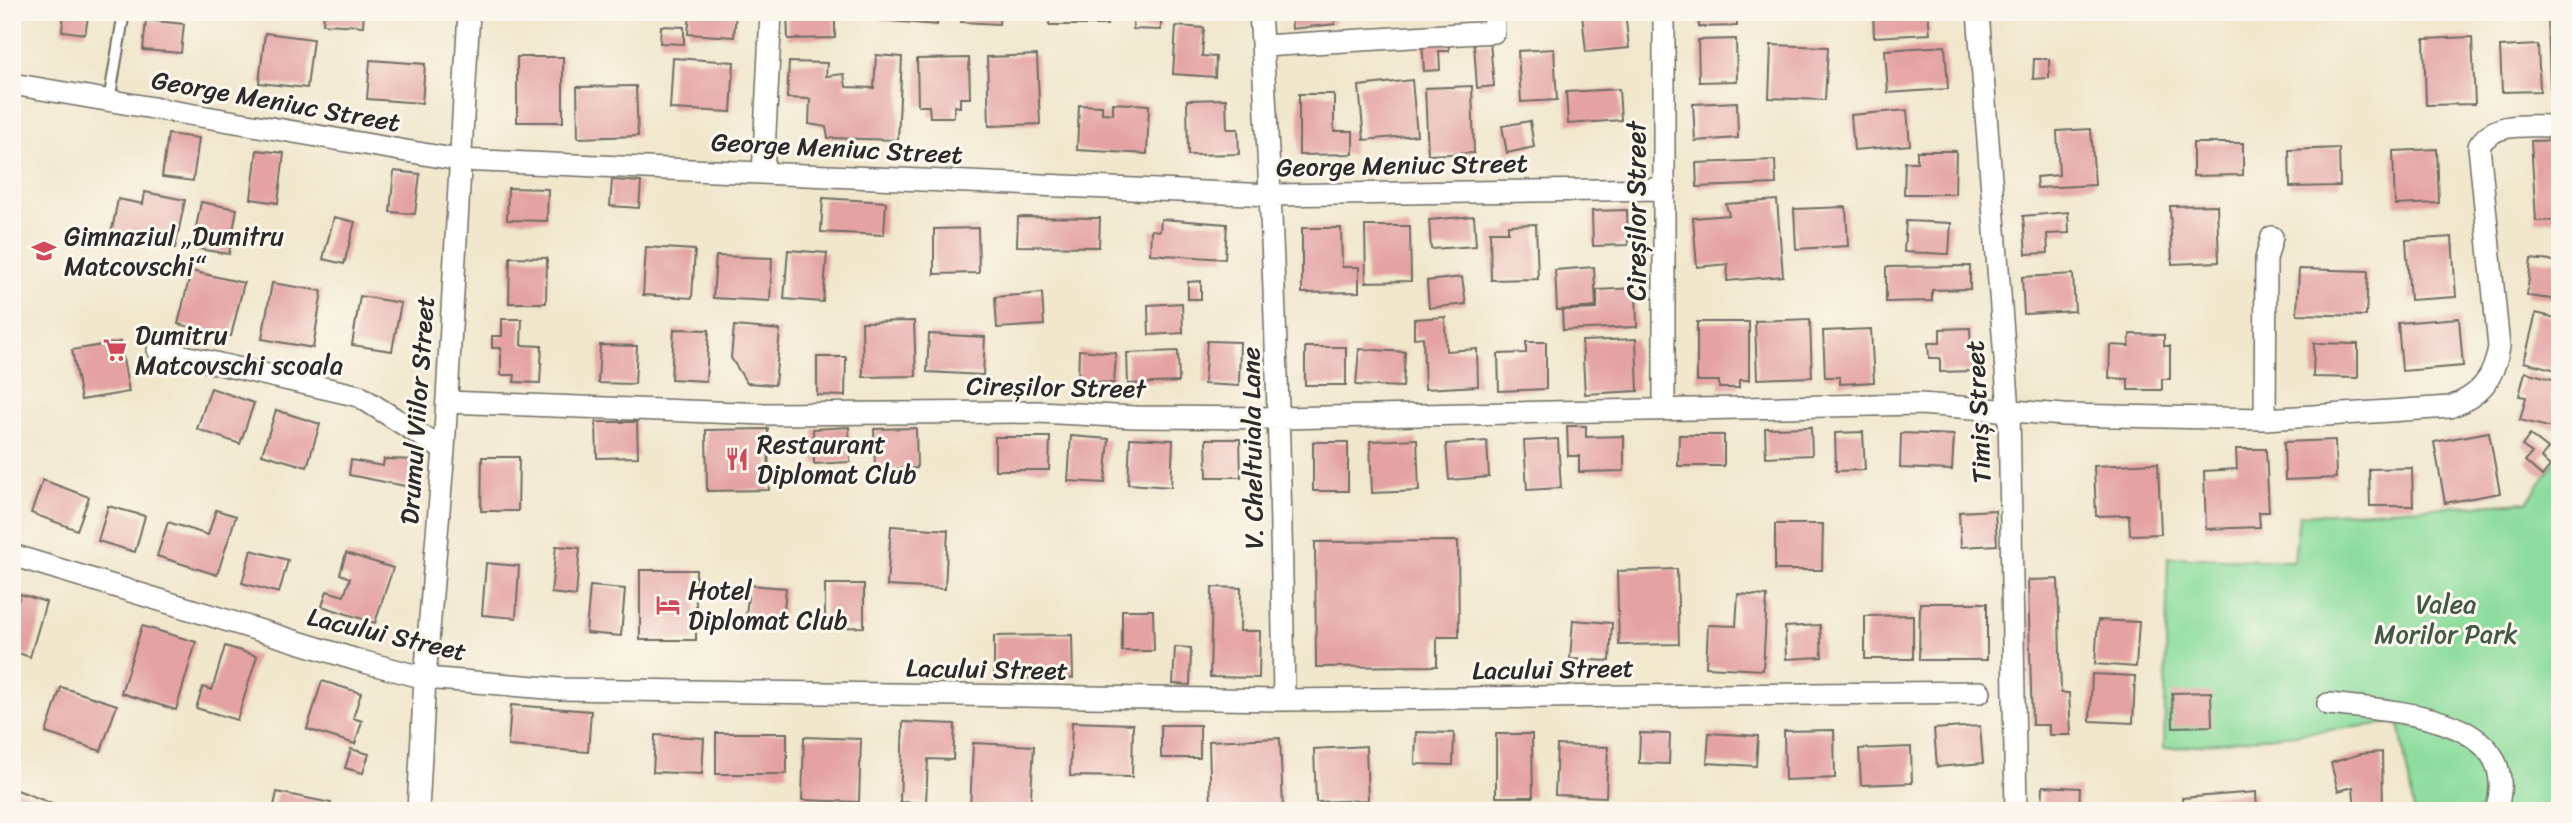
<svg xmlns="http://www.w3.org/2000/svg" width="2572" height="823" viewBox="0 0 2572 823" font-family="Sriracha,sans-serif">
<rect width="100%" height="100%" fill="#fbf7ec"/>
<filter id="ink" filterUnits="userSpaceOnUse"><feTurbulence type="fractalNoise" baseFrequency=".0143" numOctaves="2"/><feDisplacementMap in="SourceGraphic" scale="14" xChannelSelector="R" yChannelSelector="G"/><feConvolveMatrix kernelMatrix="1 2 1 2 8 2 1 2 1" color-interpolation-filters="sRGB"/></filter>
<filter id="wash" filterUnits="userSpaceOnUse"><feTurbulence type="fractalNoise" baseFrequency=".00686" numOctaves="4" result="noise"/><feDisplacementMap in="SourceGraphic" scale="28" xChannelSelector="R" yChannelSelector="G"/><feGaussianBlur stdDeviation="1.57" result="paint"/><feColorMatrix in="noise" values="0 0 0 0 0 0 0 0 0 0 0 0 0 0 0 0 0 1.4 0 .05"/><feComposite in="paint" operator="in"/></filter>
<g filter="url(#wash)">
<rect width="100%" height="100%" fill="#f0e7cc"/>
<path fill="#8cdd9d" stroke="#5c8464" stroke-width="2" d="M2560,454V811H2414L2399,722L2164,749L2168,557L2294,561L2299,515L2527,502Z"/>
<g id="blocks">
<path fill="#e4a3a2" d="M64,12H89L85,34L62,31Z
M324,12H364L363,26L323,24Z
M500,12H536L535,22L499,20Z
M690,12H736L734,37L688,34Z
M787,12H835V38L788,39Z
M881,12H938L937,25L880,20Z
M962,12H1000L999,24L961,22Z
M1050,12H1107V25H1049Z
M1133,12H1161V30L1133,29Z
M1291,12H1334L1335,24L1292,29Z
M1625,12L1629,48L1586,52L1582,14Z
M1698,12H1737V26L1699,27Z
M1873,12H1928L1930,34L1874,37Z
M2548,14H2560V88L2550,89Z
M146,20L184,24L181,53L143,50Z
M661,26L684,27V44L660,43Z
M1176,26L1204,28L1202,56L1216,57L1215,77L1173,74Z
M265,33L313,39L307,88L259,83Z
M2472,37L2475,104L2426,105L2424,39Z
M1448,39L1449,51H1439L1440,70L1424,71L1422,40Z
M1736,39L1737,81L1699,82L1698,40Z
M1490,42L1494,86L1477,88L1474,44Z
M1771,45L1828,47L1825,100L1769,98Z
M2538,45L2540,91L2502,92L2500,47Z
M1945,46L1948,89L1888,93L1885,50Z
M1554,49L1557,100L1521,102L1518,51Z
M876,55L902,57L898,140L828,138L826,127L809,124L810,99L787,98L789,62L827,63L826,76L844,74L846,87L874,88Z
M1037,55L1040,124L989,126L987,57Z
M517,57H563V122H517Z
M673,58L734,62L731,112L670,109Z
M969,58L970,98H960V107L954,106V117H930L929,106H918L917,59Z
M2034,59H2049V78L2033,79Z
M370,60L425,64L422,103L367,99Z
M1412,80L1417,135L1364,140L1359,86Z
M636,86L638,136L578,138L577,87Z
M1472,86L1474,153L1428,155L1425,88Z
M1619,89L1621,120L1568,124L1566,92Z
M1299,94H1334V131H1353V154L1299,155Z
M1226,99L1227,129H1238L1239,154L1188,155L1187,100Z
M1737,102L1738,138L1695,141L1693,104Z
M1113,103L1149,105L1147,154L1077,150L1079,105L1102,106V113L1113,114Z
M1907,110L1910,145L1854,150L1851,115Z
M1530,121L1534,147L1507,153L1502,126Z
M2091,129L2095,185L2037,188L2036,177L2059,175L2057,131Z
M168,134L199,138L193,181L162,177Z
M2560,140V220L2536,221L2531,141Z
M2193,143H2243V175L2193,176Z
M2339,148L2340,186L2290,187L2289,150Z
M2437,149L2439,203L2395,205L2393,151Z
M257,150L284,153L278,203L251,199Z
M1917,151H1956L1955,194H1904L1905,162H1917Z
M1775,160L1776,184L1697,187L1696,163Z
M394,171L420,174L415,214L390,212Z
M612,180L641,182L639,208L610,206Z
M508,188L548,189L547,221L507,220Z
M145,192L185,200L175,248L111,235L118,199L143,204Z
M823,198L886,202L884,235L821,232Z
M1777,200L1783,276L1727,281L1728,264L1697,267L1693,218L1729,215L1726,204Z
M201,202L237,209L229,254L192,248Z
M2217,205L2219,262L2172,264L2170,206Z
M1846,207L1848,246L1796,249L1794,209Z
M1627,210L1628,245L1593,246L1592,211Z
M2068,212L2069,233L2047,234L2048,253L2026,254L2023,216Z
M1474,216L1476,246L1431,249L1429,220Z
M334,217L355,222L344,264L323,259Z
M1018,217L1100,218L1099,247L1017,246Z
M1161,219L1227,224L1225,259L1150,254L1151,230L1160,231Z
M1906,221L1951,223L1949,254L1904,252Z
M1536,224L1538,279L1491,280L1490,232H1508V225Z
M1365,226H1410L1411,281L1366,282Z
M978,228L979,273L934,274V229Z
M1302,228H1341L1342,267H1359V292L1302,293Z
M2452,237L2456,297L2410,300L2406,240Z
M646,247L695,250L692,298L643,295Z
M788,250L827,253L823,302L784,299Z
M716,256L772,258L770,301L713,298Z
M510,257L547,258L546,303H509Z
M2531,259L2560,262V300L2527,296Z
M1970,266V289L1932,290V301L1886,302V267Z
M1594,267L1596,307L1557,310L1555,270Z
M2299,269L2368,271L2366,316L2297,314Z
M191,271L244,283L231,336L178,324Z
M2073,274L2075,311L2024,314L2022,277Z
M1462,277L1466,304L1429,308L1427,281Z
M1201,281V299H1188V282Z
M272,283L322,291L313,348L262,339Z
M1636,288L1637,327L1563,330L1562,310L1597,309V290Z
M1042,293L1044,325L997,328L995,297Z
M360,296L401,303L392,351L352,345Z
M1182,303L1183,333L1149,335L1148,305Z
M2536,313L2560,319V371L2524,362Z
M1445,317L1446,351L1477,349L1478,386L1425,389L1423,337L1414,338V319Z
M2459,318L2463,366L2402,371L2398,323Z
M502,319H522L521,345L542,346L540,383L514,382L515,375H501V348H492V336H502Z
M1810,319L1812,377L1757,379L1755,321Z
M914,321L916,376L863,377L862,322Z
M1697,322H1749V380H1739V388H1719V381H1697Z
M734,326L780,330L775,385L747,383L731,358Z
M1970,328L1972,371L1940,372V358H1929L1928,343H1940V329Z
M674,329L709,330L706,381L671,379Z
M1871,329L1874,382L1840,384V377H1825L1823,331Z
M929,334L985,337L983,375L927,372Z
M2130,334L2164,335V346H2170V379H2162V390H2128V379L2109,378L2110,345L2129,346Z
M1636,339L1638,391L1585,394L1582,341Z
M1207,341L1240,342L1239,386L1204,384Z
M120,342L129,392L81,400L72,350Z
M1526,342H1546V389L1499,391L1498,354L1526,353Z
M2314,343L2358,344V378L2313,377Z
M600,345L637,346L635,384L598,383Z
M1305,347H1346V385H1305Z
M1359,349L1405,352L1403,387L1356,385Z
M1079,350L1116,353L1114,383L1078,381Z
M1178,351L1179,382L1128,384L1127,353Z
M817,357H846L845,396L817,395Z
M2525,372L2560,381V430L2520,420L2526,397L2519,396Z
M211,388L254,403L240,444L197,429Z
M276,410L320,424L307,467L262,454Z
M596,422H637L638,457L597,458Z
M1567,426H1586V437L1624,436V471L1579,472V456H1568Z
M849,427L850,462L814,464L813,429Z
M1811,427L1812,455L1766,457L1765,428Z
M916,428L917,468L875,469L874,429Z
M768,429L769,490L707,491L706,430Z
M1863,432L1865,470L1836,471L1835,433Z
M2489,432L2500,493L2445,503L2434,442Z
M1901,433L1954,435L1952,470L1900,468Z
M1679,435H1724V466H1678Z
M2530,435L2548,449L2541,458L2550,466L2542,476L2525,461L2532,453L2522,446Z
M1071,436L1109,439L1105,483L1068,481Z
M995,437H1050L1049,470H995Z
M1130,438L1173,440L1171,487L1128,484Z
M1206,439H1240L1241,477H1207Z
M1417,439L1419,491L1372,493L1370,441Z
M1558,439L1561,488L1527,490L1524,441Z
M2335,440L2336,478L2285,480L2284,442Z
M1487,441L1489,477L1449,480L1446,444Z
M1313,442H1348V491H1313Z
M2236,449H2266L2269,512H2259L2260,527L2206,529L2204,471L2237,469Z
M482,457H519L518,511H481Z
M384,459L420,460V489L349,475L351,460L383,466Z
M2158,463L2161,534L2130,535L2129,515L2096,516L2094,466Z
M2412,468L2413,506H2370L2369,469Z
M43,480L89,497L77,530L31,513Z
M108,506L145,516L135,552L98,541Z
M216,510L236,516L217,575L157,556L168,522L208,535Z
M1995,510L1997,545L1961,547L1959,512Z
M1775,524H1823L1822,570H1775Z
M891,526L948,530L945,589L887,586Z
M1458,541L1459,637H1437V666L1316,667L1315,542Z
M556,546L580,548L576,596L551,593Z
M251,550L288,560L279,593L242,583Z
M346,553L393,568L375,623L322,606L327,591L344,596L350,578L340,574Z
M486,563L519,566L516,618L482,615Z
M1677,569L1679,644L1619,645L1617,571Z
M640,570H696V640H640Z
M2058,579L2061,693H2069L2071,735H2049V725H2032L2028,580Z
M825,584H864V627L825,628Z
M749,585L786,588L782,630L745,627Z
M590,586L625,589L621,636L586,633Z
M1212,587L1241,588L1240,631H1260L1259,678L1210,677Z
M20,594L46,602L30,657L12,651V622Z
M1738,594L1767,596L1763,670L1706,667L1708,625L1736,626Z
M1920,603H1987V660H1919Z
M1122,610H1153L1154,651H1122Z
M1913,615V659H1865V616Z
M1573,620L1612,623L1610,661L1570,659Z
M2098,620L2139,622L2136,667L2095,664Z
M1820,625L1822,657L1786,659L1785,627Z
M142,626L196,642L176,710L121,693Z
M1072,635L1073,678L994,679V636Z
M225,646L257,656L237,720L196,708L203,687L212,690Z
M1175,647L1191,648L1190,685L1173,684Z
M2092,674L2135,676L2133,723L2090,721Z
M322,681L361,693L353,718L362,721L355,744L307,729Z
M61,687L117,705L101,751L46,733Z
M2211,692L2212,726L2173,727L2172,693Z
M511,705L591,711L588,752L508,746Z
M903,722L955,724L953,760L928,759L926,803L900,802Z
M1072,722L1133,724L1132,777L1070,776Z
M1161,725H1200V758H1161Z
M1980,726L1983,763L1937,767L1934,729Z
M1834,730L1835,778L1785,780L1784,731Z
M1416,732L1454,733L1453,765L1415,764Z
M716,733H787V774H716Z
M1640,733L1670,734L1669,764L1639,763Z
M1709,733L1758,736L1756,766L1707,763Z
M1496,734H1532L1533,797H1496Z
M655,735L704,738L702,774L653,772Z
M804,737L861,739L859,802L802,800Z
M1280,738L1283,808L1211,811L1209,741Z
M973,743L1034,746L1030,811L970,809Z
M1557,745L1608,747L1606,797L1555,795Z
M1366,746L1368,800L1316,802L1314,749Z
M1911,747L1912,783L1861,785L1859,749Z
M351,749L369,754L363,773L345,768Z
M2382,752L2383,811H2355L2353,787L2338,791L2331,763L2360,754Z
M2043,786L2080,788L2079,811H2042Z
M12,788L56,805L54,811H12Z
M277,792L331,803L329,811H273Z
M2256,792L2257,811H2183L2182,798Z"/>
</g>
</g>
<g filter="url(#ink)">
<use href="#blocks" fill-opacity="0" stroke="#706d63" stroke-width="2"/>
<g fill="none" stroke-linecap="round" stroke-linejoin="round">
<g stroke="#706d63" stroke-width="14">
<path id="service" d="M109,101L124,12"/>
</g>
<g stroke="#706d63" stroke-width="24">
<path id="minor" d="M1260,12C1275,242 1281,470 1284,700
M1664,12V410
M1978,12L2009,410L2016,811
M1263,46L1494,32V15
M12,84L459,160L1272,195L1665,189
M763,173L771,12
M158,350L359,396L444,450
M447,402L766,414L1038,412L1135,417L1281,418L1920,404L2064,415L2265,419L2450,407C2480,396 2494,379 2499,347L2479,146C2495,119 2532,127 2560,126
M2265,419L2266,259L2272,237
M12,555L357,660L425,678L560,689L1284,700L1980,692
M2328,704C2389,711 2526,714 2496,811
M418,811L425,678L444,450L469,12"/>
</g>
<use href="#service" stroke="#fff" stroke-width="10"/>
<use href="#minor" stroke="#fff" stroke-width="21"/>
</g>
</g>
<defs>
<g id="school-bare" transform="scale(1.89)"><path d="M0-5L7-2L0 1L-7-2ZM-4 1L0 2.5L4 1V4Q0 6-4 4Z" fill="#d1495b" stroke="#fbf7ec" stroke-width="2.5" paint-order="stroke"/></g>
<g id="supermarket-bare" transform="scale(1.89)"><path d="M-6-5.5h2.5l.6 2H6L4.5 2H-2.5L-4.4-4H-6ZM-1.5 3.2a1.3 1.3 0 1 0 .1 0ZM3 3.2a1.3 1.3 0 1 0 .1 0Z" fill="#d1495b" stroke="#fbf7ec" stroke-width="2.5" paint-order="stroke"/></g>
<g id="restaurant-bare" transform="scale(1.89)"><path d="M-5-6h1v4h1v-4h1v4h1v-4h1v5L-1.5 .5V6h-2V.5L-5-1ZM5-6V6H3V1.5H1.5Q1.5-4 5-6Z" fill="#d1495b" stroke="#fbf7ec" stroke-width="2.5" paint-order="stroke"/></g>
<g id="hotel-bare" transform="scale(1.89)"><path d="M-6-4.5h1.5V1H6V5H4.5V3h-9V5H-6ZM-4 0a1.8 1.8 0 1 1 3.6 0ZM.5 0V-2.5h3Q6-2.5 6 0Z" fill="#d1495b" stroke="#fbf7ec" stroke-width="2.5" paint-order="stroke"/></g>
</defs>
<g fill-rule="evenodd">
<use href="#school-bare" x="44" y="251"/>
<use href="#supermarket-bare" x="115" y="350"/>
<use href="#restaurant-bare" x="737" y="459"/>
<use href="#hotel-bare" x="668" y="605"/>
</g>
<g text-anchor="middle" stroke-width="6" stroke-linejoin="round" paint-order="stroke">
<g font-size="26" fill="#2b2b2b" stroke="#fbf7ec">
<text transform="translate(276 101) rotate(10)" y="9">George Meniuc Street</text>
<text transform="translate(837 148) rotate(3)" y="9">George Meniuc Street</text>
<text transform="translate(1402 165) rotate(-1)" y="9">George Meniuc Street</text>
<text transform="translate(1636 211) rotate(-90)" y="9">Cireșilor Street</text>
<text transform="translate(1056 387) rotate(1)" y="9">Cireșilor Street</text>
<text transform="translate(417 410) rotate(-86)" y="9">Drumul Viilor Street</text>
<text transform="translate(1978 412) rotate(-93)" y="9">Timiș Street</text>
<text transform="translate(1252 448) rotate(-91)" y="9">V. Cheltuiala Lane</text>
<text transform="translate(387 634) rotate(13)" y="9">Lacului Street</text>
<text transform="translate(987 669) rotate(1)" y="9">Lacului Street</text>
<text transform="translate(1553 669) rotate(-1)" y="9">Lacului Street</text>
</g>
<g font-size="26" fill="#2b2b2b" stroke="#fbf7ec" text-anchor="start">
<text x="64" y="245">Gimnaziul „Dumitru<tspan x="64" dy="30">Matcovschi“</tspan></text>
<text x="135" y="344">Dumitru<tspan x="135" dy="30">Matcovschi scoala</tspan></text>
<text x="757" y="453">Restaurant<tspan x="757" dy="30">Diplomat Club</tspan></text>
<text x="688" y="599">Hotel<tspan x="688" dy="30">Diplomat Club</tspan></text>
</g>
<g font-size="26" fill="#435848" stroke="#fbf7ec">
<text x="2446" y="613">Valea<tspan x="2446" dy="30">Morilor Park</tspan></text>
</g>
</g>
<rect width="2572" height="823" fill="none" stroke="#fbf7ec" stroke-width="42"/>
</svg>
